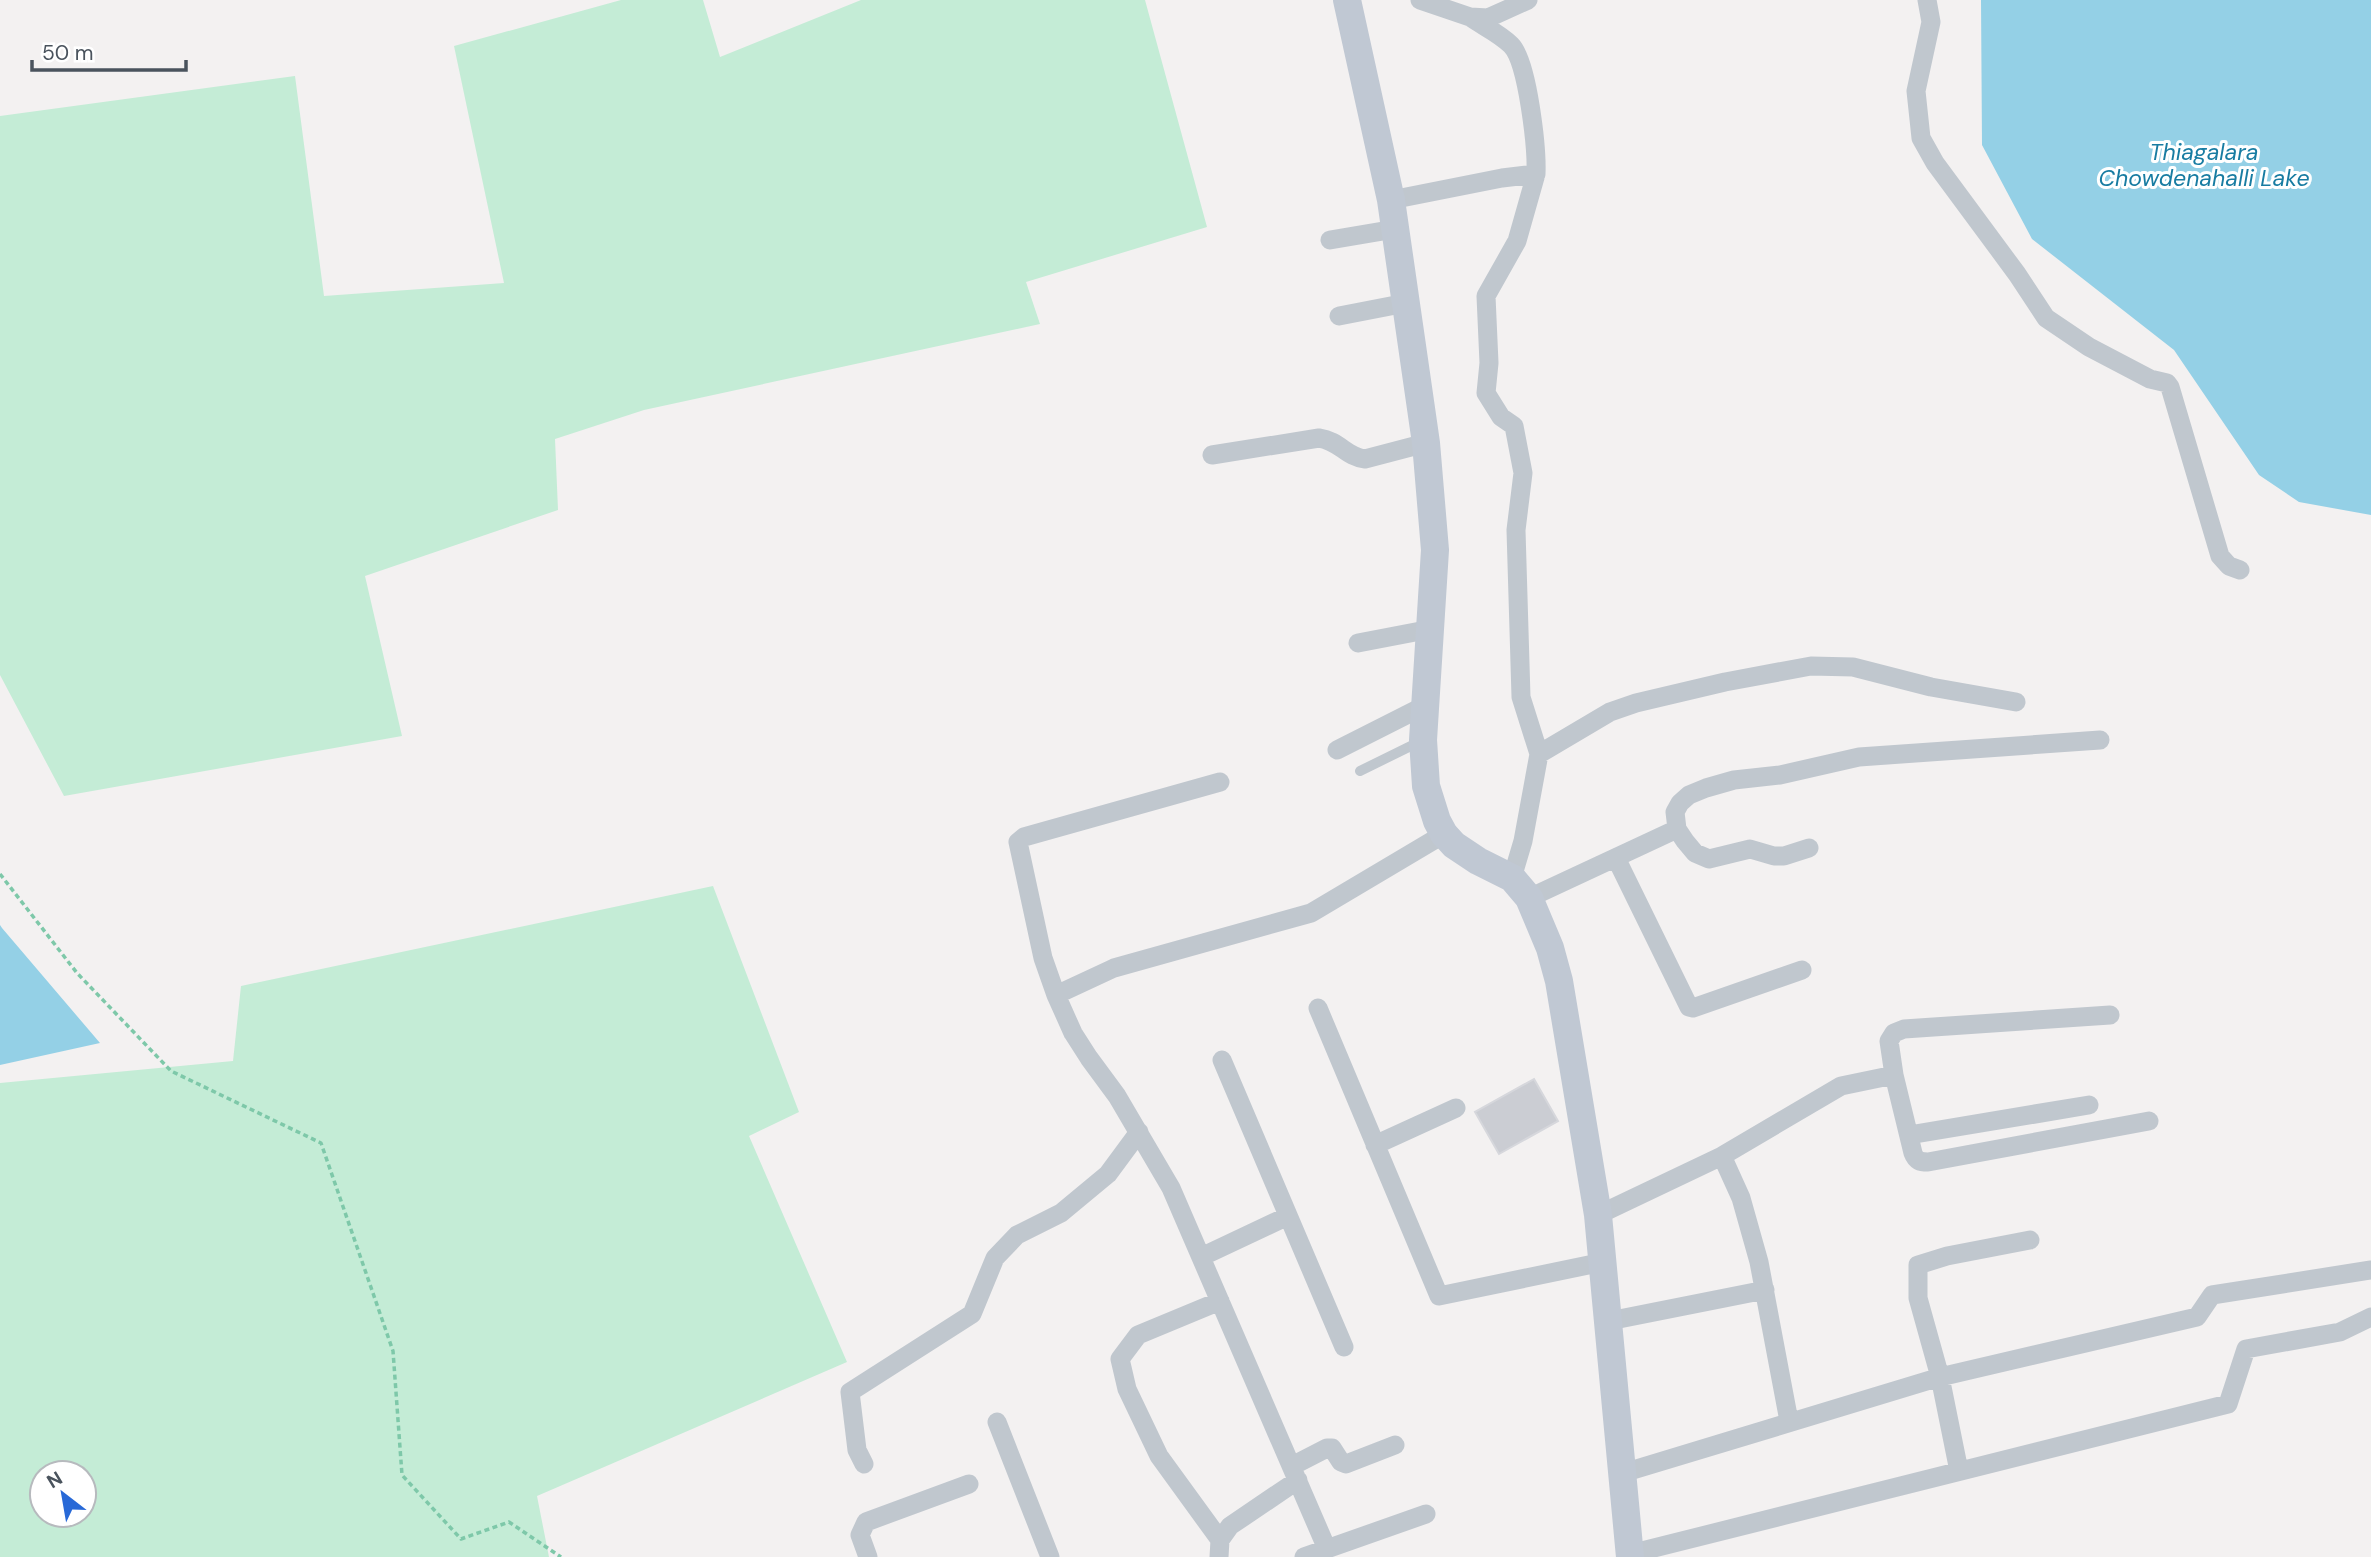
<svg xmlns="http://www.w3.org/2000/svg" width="2371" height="1557" viewBox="0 0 2371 1557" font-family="'DM Sans',sans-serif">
<rect width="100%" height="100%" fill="#f3f1f1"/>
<path fill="#c4ecd6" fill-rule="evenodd" d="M621,0H703L720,57L861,0H1145L1207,227L1026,282L1040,324L644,410L555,439L558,510L365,576L402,736L64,796L0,675V116L295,76L324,296L504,283L454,46Z
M713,886L799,1112L749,1136L847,1362L537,1496L549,1557H0V1083L233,1061L241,986ZM42,1473H84V1515H42Z"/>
<path fill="#94d0e6" d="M1981,0H2371V515L2299,502L2259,475L2174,350L2032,239L1982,145Z
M0,925L2,928L100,1043L0,1065Z"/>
<path fill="#cbcdd3" stroke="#d6d7dc" stroke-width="2" d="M1534,1079L1558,1121L1499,1154L1475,1112Z"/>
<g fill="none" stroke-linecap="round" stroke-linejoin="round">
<path stroke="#7ec8a9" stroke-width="3.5" stroke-dasharray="5 3.5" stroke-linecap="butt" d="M0,874L77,973L171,1071L321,1143L393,1351L402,1475L461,1539L509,1522L561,1557"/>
<path stroke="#c0c7ce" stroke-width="10" d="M1360,771L1419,742"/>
<path stroke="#c0c7ce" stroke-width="19" d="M1420,0L1470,17L1488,18L1528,0
M1927,0L1931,22L1916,91L1921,138L1935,163L2017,274L2046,318L2089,347L2150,379L2167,383L2170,387L2220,556L2229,566L2240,570
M1391,200L1502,178L1536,174C1537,149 1528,62 1511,45C1500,34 1483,26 1470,17
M1330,240L1395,229
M1339,316L1406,303
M1212,455L1319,438C1340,441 1346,457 1365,459L1426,443
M1358,643L1431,629
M1337,750L1426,705
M1539,754L1610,712L1636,703L1725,682L1811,666L1853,667L1931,687L2016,702
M1220,782L1024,837L1018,842L1043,958L1056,995L1073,1033L1089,1058L1117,1096L1171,1188L1327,1549
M1809,848L1784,856H1774L1750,849L1709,859L1695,853L1685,841L1677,829L1675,812L1680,803L1689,795L1706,788L1734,780L1780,775L1859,757L2100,740
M1616,858L1689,1007L1693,1008L1802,970
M1512,878L1523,841L1539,754L1521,697L1516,530L1523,473L1514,426L1501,417L1486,393L1489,363L1486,296L1517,241L1536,174
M1529,898L1677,829
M1056,995L1114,968L1311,913L1444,834
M1318,1008L1439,1296L1603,1262
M2110,1015L1904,1029L1894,1033L1889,1041L1894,1075L1913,1153C1916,1161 1920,1162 1928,1162L2149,1121
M1222,1060L1344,1347
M1909,1135L2089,1105
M1375,1145L1456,1108
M1722,1156L1741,1198L1759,1262L1789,1421
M1598,1215L1722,1156L1841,1086L1894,1075
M1201,1257L1288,1216
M1220,1301L1138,1335L1120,1359L1127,1389L1159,1456L1220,1540
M1609,1321L1765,1290
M997,1422L1050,1557
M864,1464L857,1450L850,1392L972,1314L995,1258L1017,1235L1061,1213L1108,1174L1139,1132
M1292,1466L1327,1448H1332L1341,1462L1346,1464L1395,1445
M1959,1471L1940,1377L2197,1317L2212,1295L2371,1270
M1623,1473L1940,1377L1918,1298V1265L1947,1256L2030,1240
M1630,1554L2228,1404L2246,1349L2340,1332L2371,1317
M868,1557L860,1535L866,1522L969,1484
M1219,1557L1220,1540L1230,1526L1298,1480
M1304,1557L1426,1514"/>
<path stroke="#c0c8d3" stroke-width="28" d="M1347,0L1391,200L1426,443L1435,550L1423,740L1426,786L1437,821L1444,834L1454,845L1478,861L1512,878L1529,898L1550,948L1559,981L1598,1215L1630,1557"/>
</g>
<g text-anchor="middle" stroke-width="6" stroke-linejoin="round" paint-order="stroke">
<g font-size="23" font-style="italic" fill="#187ca2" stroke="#fff">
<text x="2204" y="160">Thiagalara<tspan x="2204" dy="26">Chowdenahalli Lake</tspan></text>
</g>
</g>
<g transform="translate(63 1494) rotate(329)"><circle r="33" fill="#ffffff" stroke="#b7babe" stroke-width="2"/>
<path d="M0-5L12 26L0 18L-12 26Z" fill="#2869d7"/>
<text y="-10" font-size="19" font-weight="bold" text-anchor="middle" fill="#4a535d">N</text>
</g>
<path d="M32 60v10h154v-10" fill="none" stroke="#4a535d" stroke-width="3.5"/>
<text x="42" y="60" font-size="21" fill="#4a535d" stroke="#ffffff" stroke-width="5" paint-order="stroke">50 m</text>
</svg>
